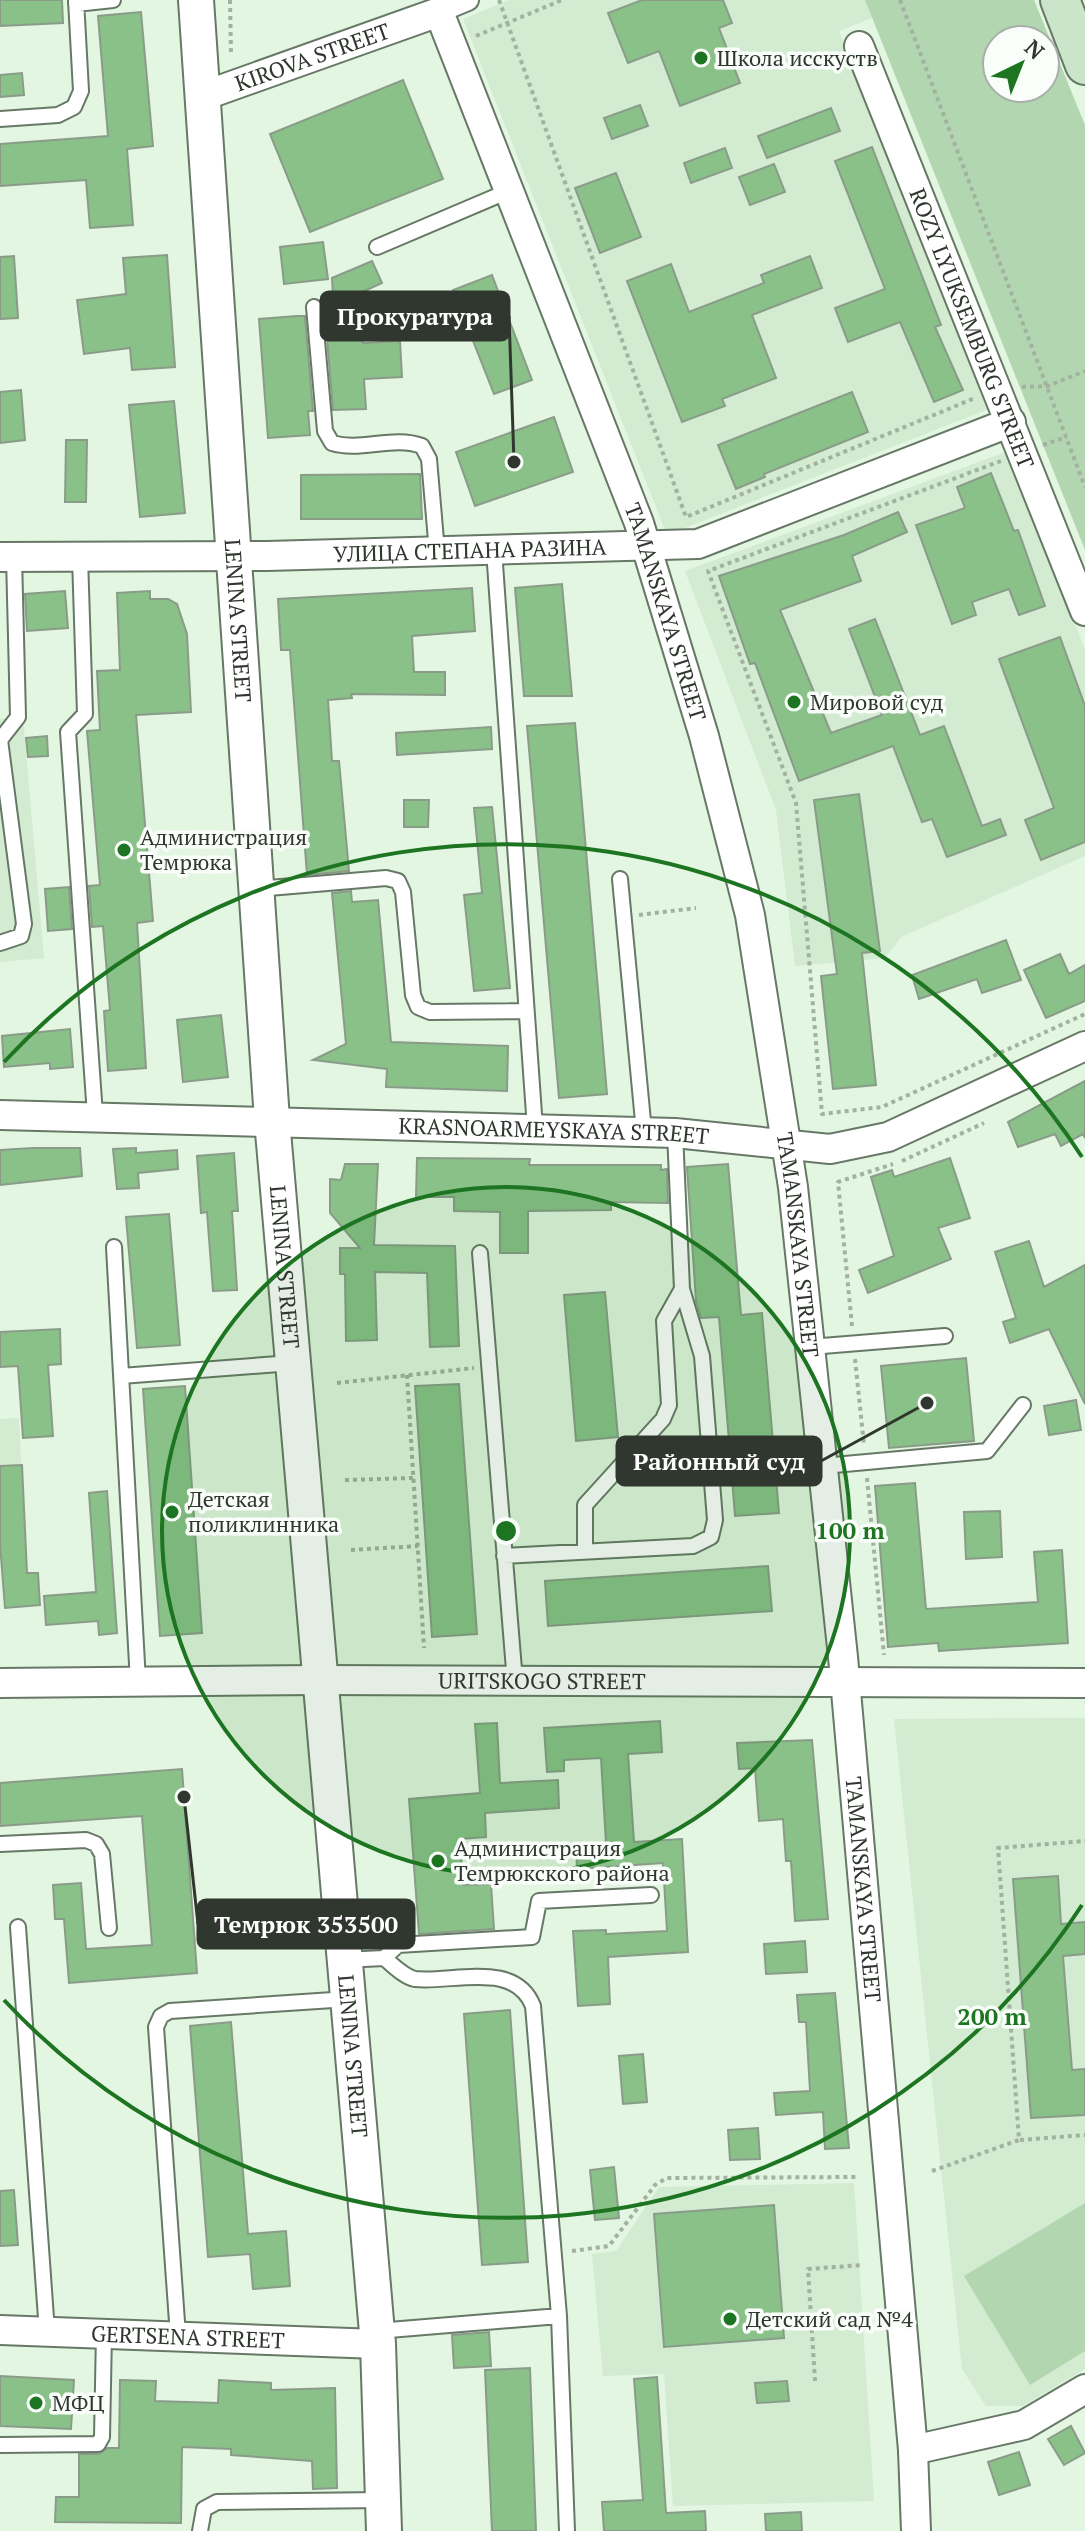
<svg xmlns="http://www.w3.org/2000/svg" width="1085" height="2531" viewBox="0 0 1085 2531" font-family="'PT Serif',serif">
<rect width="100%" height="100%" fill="#e3f6e1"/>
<path fill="#d2ebd1" d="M509,0H865L872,18L839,31L989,409L667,535L463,19Z
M1008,451L1085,650V856L901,937L885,958L795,966L776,810L685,571Z
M23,717L44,958L0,962V719Z
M19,1418L25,1543L0,1544V1419Z
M1085,1718V2369L1023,2406H986L962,2369L894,1719Z
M854,2183L874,2501L673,2506L664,2374L603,2376L592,2254L616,2251L659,2187Z"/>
<path fill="#b2d7b0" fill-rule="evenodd" d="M865,0H1034L1085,125V550ZM1045,40V88H997V40Z
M1085,2203V2351L1030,2385L964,2276Z"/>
<path fill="#89c188" stroke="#8a9c89" stroke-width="2" d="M0,0H62L63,23L0,26Z
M642,0H723L732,23L719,28L740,83L680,106L659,51L628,63L608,13Z
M141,12L153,146L127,149L133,225L90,228L86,180L0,186V144L108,136L98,16Z
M22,73L24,95L0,97V75Z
M403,80L443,179L310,232L270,134Z
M640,105L648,126L612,139L604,118Z
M831,108L840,131L767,158L758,136Z
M872,147L941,325L935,327L963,390L934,402L900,322L848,342L835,308L885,289L835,161Z
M725,148L732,168L691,183L684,163Z
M774,164L785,192L750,205L739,177Z
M616,173L641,237L600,253L575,188Z
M323,242L328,279L284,284L280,247Z
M167,255L175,367L132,370L130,348L84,354L77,300L126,294L123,258Z
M14,256L18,318L0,319V257Z
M810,256L822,288L752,315L776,378L722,399L725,406L682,422L627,281L671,264L689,312L764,283L761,275Z
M372,261L382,283L360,293L363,343L400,341L402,377L364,379L366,409L333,410L325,314H334L332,278Z
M492,275L532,380L494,394L453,290Z
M297,316H305L313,411H308L310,435L268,438L259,319Z
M21,390L25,440L0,443V392Z
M852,392L868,432L764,474L765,477L736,489L718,445Z
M174,401L185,513L140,517L129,405Z
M554,417L573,472L475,506L456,452Z
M66,440H87L86,502H65Z
M991,473L1014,531L1018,530L1045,606L1019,615L1009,589L972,602L976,615L952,624L916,525L965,508L957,487Z
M420,474L422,519H301V475Z
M898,512L907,532L852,556L861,581L780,610L831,733L882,715L849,629L875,619L920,735L944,726L982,826L1000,819L1006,835L947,857L932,819L922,822L893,746L799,781L755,663L750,664L719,576L844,535Z
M562,584L572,696H524L515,588Z
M472,588L475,631L412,636L414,672H445V695L351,694L352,698L328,700L332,761H339L349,871L307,875L290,650H281L278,599Z
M65,591L68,628L27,631L25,594Z
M150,591V599H168L177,604L187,634L191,712L136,715L153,921L137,923L146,1068L108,1071L104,1011L110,1010L103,926L92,927L89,886L100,885L87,731L100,730L97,671L120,670L117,593Z
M1060,637L1085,706V842L1041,860L1025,820L1054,808L999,659Z
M575,723L607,1094L559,1098L527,726Z
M491,727L492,749L397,755L396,733Z
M47,736L48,756L28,757L26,738Z
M859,794L880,951L862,953L876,1085L833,1089L821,976L837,974L814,800Z
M404,800H429L428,827H404Z
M492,807L510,988L474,991L464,895L482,893L474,808Z
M69,887L72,929L48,931L45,889Z
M351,891L352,902L378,900L391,1042L508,1046L507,1091L386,1087L387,1069L313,1060L346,1044L332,893Z
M1006,940L1021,980L982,993L977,979L919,999L912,975Z
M1060,954L1069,974L1085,965V1001L1046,1018L1024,970Z
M221,1015L228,1077L183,1082L177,1020Z
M70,1029L73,1067L50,1069V1063L4,1067L2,1036Z
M1085,1081V1138L1083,1134L1061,1146L1055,1134L1018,1147L1008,1122Z
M33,1148H80L82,1176L0,1185V1150Z
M136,1148V1153L177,1150L178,1169L138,1173L139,1188L117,1189L113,1149Z
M234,1153L238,1211H232L237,1290L213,1291L207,1212L201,1213L197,1156Z
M417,1158L530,1159L529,1165H661V1170L667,1169L668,1203L611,1202V1210L528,1211V1253H500V1212L454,1211V1197H416Z
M950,1158L970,1218L938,1228L951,1259L868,1293L859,1270L894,1256L871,1177L892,1170L894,1177Z
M345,1164H378L374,1245L455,1246L459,1346L430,1347L427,1273L375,1272L377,1340L346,1341L345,1274H340V1248H360L330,1213V1179L341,1180Z
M728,1164L741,1315L762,1313L779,1513L735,1516L719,1317L701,1318L696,1301L687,1167Z
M169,1214L180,1345L137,1348L126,1217Z
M1029,1241L1044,1287L1085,1265V1404L1049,1329L1010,1343L1003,1322L1016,1318L995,1252Z
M605,1292L618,1437L576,1441L564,1295Z
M60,1329L61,1364L48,1365L53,1436L23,1438L18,1366L0,1367V1332Z
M966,1358L974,1441L889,1448L881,1366Z
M459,1384L477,1634L432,1637L415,1386Z
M185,1386L202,1633L160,1636L143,1389Z
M1076,1400L1081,1430L1049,1435L1044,1406Z
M22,1465L27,1573H38L40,1605L5,1608L0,1544V1466Z
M915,1483L926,1609L1038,1602L1034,1552L1062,1550L1068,1643L939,1651L938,1643L888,1647L875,1486Z
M107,1491L117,1633L99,1635L98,1621L46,1625L44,1596L96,1592L89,1493Z
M1000,1511L1002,1557L966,1559L964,1512Z
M768,1566L772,1611L548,1626L545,1581Z
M660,1721L662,1752L628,1754L634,1842L682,1839L688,1952L608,1957L610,2004L578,2006L573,1931L606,1930V1934L667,1931L663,1863L577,1869L576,1845L606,1843L601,1758L564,1760V1771L547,1772L544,1728Z
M497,1723L500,1783L558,1780L559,1808L485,1813L486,1837L460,1839L463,1885L491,1884L494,1929L419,1934L409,1799L480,1793L475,1724Z
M812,1740L828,1919L795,1921L791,1861H786L783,1819L759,1821L755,1768L739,1769L737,1743Z
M182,1769L197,1973L69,1983L64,1919H55L53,1885L81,1883L86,1949L152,1945L142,1816L0,1826V1783Z
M1058,1876L1061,1924L1085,1922V1954L1063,1956L1072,2070L1085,2069V2115L1031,2118L1013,1879Z
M805,1941L807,1972L766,1974L764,1944Z
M835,1993L849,2148L825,2149L823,2112L776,2115L774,2093L810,2091L806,2022H799L797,1995Z
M510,2010L528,2262L482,2265L464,2014Z
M231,2022L248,2234L286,2231L290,2286L253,2289L250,2254L208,2257L190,2026Z
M643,2054L647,2102L623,2104L619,2056Z
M758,2128L760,2159L730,2160L728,2130Z
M614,2167L619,2218L595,2220L590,2170Z
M14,2190L18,2245L0,2246V2191Z
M774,2205L784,2338L664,2347L654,2214Z
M489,2332L491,2366L454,2368L452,2335Z
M530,2368L536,2531H492L485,2370Z
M0,2376L74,2380L71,2429L0,2426Z
M657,2377L666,2513L705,2511L706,2531H604L602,2502L643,2500L634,2379Z
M120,2380L156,2381L155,2401L218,2403L219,2380L271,2383V2390L335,2388L337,2488L313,2489L312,2461L231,2455V2449L182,2447L181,2523L55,2522L56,2497H79V2454H99L107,2448H119Z
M787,2381L789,2401L757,2403L755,2383Z
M1071,2426L1085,2453L1064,2465L1048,2439Z
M1019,2452L1030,2485L999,2495L988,2462Z
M801,2512L802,2531H766L765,2514Z"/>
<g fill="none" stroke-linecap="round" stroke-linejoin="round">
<g stroke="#677866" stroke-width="18">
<path id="service" d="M76,4L113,0
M0,119L58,115L74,107L81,91L76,0
M377,247L511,190
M314,307L325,431L332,443C361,452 393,435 422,446L429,459L437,552
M494,550L535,1128
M80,557L85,714L68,732L95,1115
M620,879L644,1132
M257,889L386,878L398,881L403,892L413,995L418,1007L430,1012L526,1011
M0,943L21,936L24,924L0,740L18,717L14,557
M114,1247L138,1682
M480,1253L515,1682
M810,1347L945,1336
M121,1376L292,1363
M823,1466L987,1451L1023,1405
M585,1552V1505L663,1419L669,1405L664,1321L682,1289L675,1133
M504,1556L693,1546L711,1537L715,1520L702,1356L682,1289
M0,1844L86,1840L96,1844L102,1854L109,1928
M18,1927L47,2332
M344,1960L384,1958L398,1945L532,1937L539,1901L651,1895
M559,2316L567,2531
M377,2331L559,2316L533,2006C515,1960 453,1983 415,1979C404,1977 393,1965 384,1958
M178,2336L156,2027L161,2016L170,2011L348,1999
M0,2445L98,2444L102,2437L104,2333
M200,2531L204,2509L217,2502L383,2500"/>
</g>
<g stroke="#677866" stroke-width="24">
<path id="pedestrian" d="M439,12L468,0"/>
</g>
<g stroke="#677866" stroke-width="32">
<g id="minor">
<path id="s1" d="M859,46L1085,611"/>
<path id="s2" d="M203,96L439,12L639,523L704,736L750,915L793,1187L843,1657L913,2450L916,2531"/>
<path id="s3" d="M0,557L267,556L698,544L1011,422"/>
<path id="s4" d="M0,1115L675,1133L830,1149L888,1137L1085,1046"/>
<path id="s5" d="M0,1683L320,1680L1085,1683"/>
<path id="s6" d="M0,2330L378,2344"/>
<path d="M913,2450L1024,2425L1085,2389"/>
</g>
</g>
<g stroke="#677866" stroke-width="38">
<g id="tertiary">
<path id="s7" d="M196,0L272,1120L378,2344L384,2531"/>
</g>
</g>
<g stroke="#677866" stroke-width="42">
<path id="secondary" d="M1060,0L1085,65"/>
</g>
<path stroke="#a2b1a0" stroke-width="4" stroke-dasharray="4 4" stroke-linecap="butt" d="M230,0L231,54
M499,0L686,517L975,398
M900,0L1085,487
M476,36L562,0
M1022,387L1048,386L1085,371
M1043,445L1067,437
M1001,461L708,571L796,803L822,1114L882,1107L1085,1014
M639,915L696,908
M902,1161L984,1123
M852,1326L838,1182L893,1164
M855,1359L864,1445
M407,1375L424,1648
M337,1383L474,1368
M867,1478L884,1655
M345,1480L413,1478
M351,1550L418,1546
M1020,2140L1085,2135
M932,2171L1019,2140L998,1848L1085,1841
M572,2251L609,2246L655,2185L667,2178L857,2177
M815,2381L808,2269L863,2265"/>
<use href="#service" stroke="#fff" stroke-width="14"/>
<use href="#pedestrian" stroke="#fff" stroke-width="20"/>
<use href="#minor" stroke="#fff" stroke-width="28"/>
<use href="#tertiary" stroke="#fff" stroke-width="34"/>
<use href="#secondary" stroke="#cae5ca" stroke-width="38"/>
</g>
<circle cx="506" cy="1531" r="344" fill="#1d7522" fill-opacity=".12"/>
<g fill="none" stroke="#1d7522" stroke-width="4">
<circle cx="506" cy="1531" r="344"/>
<path d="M1082 1905A687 687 0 0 1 4 2000M4 1062A687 687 0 0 1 1082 1157"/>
</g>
<g fill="#1d7522" stroke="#fafefa" stroke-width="3">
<circle cx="701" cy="58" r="8"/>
<circle cx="794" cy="702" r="8"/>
<circle cx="124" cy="850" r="8"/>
<circle cx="172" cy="1512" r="8"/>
<circle cx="438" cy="1861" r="8"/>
<circle cx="730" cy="2319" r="8"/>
<circle cx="36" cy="2403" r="8"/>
</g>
<g text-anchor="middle" stroke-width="7" stroke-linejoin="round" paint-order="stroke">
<g font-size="22" fill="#30372f" stroke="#fafefa">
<text dy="8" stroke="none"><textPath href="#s2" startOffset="116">KIROVA STREET</textPath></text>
<text dy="8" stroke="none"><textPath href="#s1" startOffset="304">ROZY LYUKSEMBURG STREET</textPath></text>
<text dy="8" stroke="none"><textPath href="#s3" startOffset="470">УЛИЦА СТЕПАНА РАЗИНА</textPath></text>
<text dy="8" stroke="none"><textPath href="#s2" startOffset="892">TAMANSKAYA STREET</textPath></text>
<text dy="8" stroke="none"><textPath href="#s7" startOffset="622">LENINA STREET</textPath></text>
<text dy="8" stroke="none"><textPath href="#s4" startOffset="554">KRASNOARMEYSKAYA STREET</textPath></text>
<text dy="8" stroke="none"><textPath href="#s2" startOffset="1540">TAMANSKAYA STREET</textPath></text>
<text dy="8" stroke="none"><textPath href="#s7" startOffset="1270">LENINA STREET</textPath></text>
<text dy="8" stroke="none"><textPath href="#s5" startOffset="542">URITSKOGO STREET</textPath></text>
<text dy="8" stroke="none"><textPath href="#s2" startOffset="2188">TAMANSKAYA STREET</textPath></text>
<text dy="8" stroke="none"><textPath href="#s7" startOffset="2062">LENINA STREET</textPath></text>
<text dy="8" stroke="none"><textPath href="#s6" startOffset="188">GERTSENA STREET</textPath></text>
</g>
<g font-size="22" fill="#30372f" stroke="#fafefa" text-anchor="start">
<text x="717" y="66">Школа исскуств</text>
<text x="810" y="710">Мировой суд</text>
<text x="140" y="845">Администрация<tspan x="140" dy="25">Темрюка</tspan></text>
<text x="188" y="1507">Детская<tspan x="188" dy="25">поликлинника</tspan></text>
<text x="454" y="1856">Администрация<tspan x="454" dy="25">Темрюкского района</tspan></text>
<text x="746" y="2327">Детский сад №4</text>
<text x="52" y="2411">МФЦ</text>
</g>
</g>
<circle cx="506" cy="1531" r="12" fill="#1d7522" stroke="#fafefa" stroke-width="4"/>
<g font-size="24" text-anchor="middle" font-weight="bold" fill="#1d7522" stroke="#fafefa" stroke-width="7" stroke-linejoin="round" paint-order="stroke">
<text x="850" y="1539">100 m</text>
<text x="992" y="2025">200 m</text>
</g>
<path fill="none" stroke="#30372f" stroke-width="3" d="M514 462L509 316M927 1403L821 1461M184 1797L198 1924"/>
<g fill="#30372f" stroke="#fafefa" stroke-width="3">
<circle cx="514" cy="462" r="8"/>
<circle cx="927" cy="1403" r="8"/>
<circle cx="184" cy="1797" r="8"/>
</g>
<g fill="#30372f" stroke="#30372f" stroke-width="3">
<rect x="321" y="292" width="188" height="48" rx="8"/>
<rect x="617" y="1437" width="204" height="48" rx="8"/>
<rect x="198" y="1900" width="216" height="48" rx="8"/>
</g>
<g font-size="24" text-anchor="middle" font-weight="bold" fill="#fff">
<text x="415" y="325">Прокуратура</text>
<text x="719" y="1470">Районный суд</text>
<text x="306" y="1933">Темрюк 353500</text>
</g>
<g transform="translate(1021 64) rotate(43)"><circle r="38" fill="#fafefa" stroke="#a9aea9" stroke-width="2"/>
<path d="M0-6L14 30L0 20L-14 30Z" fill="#1d7522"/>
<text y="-12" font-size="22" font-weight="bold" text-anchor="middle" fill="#30372f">N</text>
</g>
</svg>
